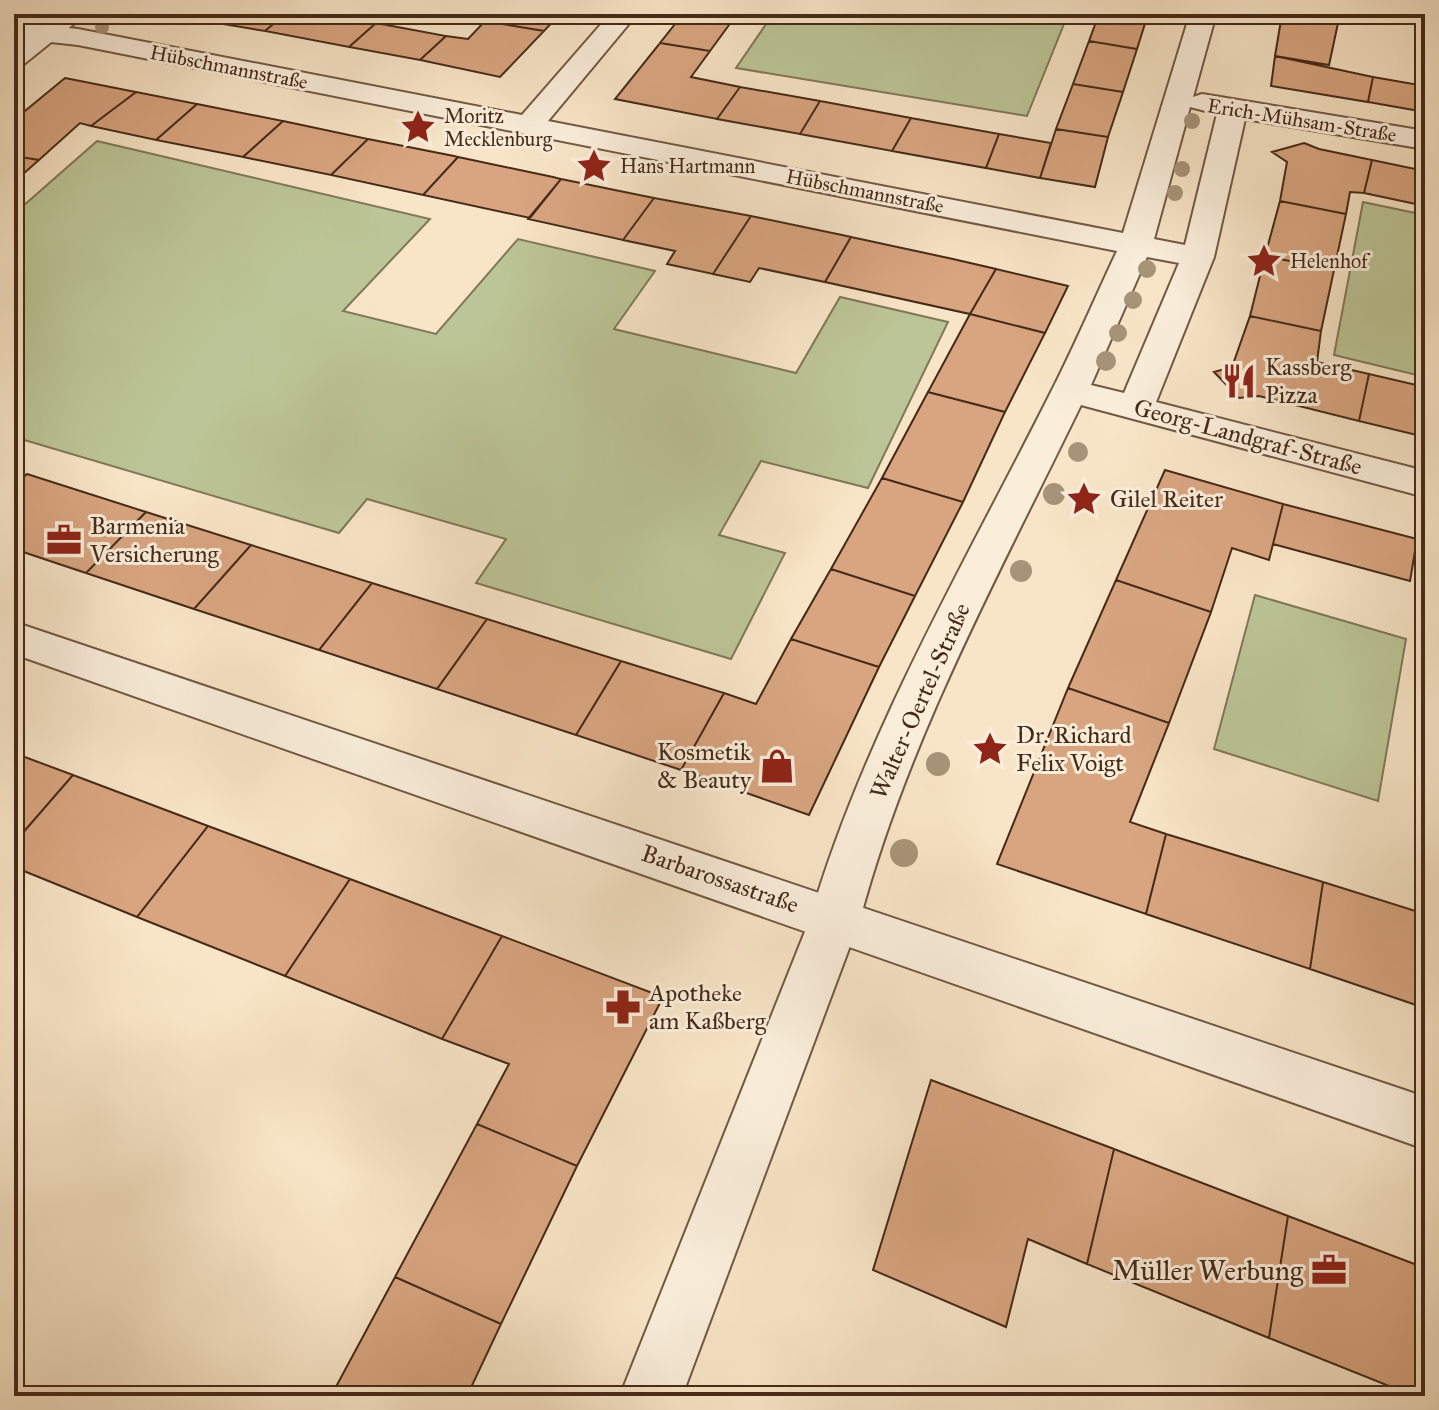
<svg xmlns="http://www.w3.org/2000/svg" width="1439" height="1410" viewBox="0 0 1439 1410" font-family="'IM FELL Great Primer',serif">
<rect width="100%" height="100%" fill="#f8e5c7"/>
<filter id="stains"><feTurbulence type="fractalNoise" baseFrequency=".0025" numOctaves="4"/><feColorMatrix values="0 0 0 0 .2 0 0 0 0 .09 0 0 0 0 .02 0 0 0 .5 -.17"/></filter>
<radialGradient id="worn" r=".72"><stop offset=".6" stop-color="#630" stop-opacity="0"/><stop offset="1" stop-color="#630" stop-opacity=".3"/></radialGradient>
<path fill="#bcc597" stroke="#817857" stroke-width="2" d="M773,14H1068L1027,116L736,68Z
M97,141L430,219L343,311L436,334L518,239L655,271L614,329L796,373L840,297L948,322L868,488L761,461L719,535L785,553L731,659L476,583L506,539L367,499L339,533L14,437V214Z
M1363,202L1425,215V377L1334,355Z
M1255,595L1406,639L1378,801L1214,749Z"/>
<path fill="#d8a580" stroke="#462a17" stroke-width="2" d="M164,14H285L265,31Z
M285,14H329L376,23L349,47L265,31Z
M492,14H560L544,31L485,21Z
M683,14H737L710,51L660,43Z
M1099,14H1148L1137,49L1089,41Z
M1282,14H1340L1329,65L1275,56Z
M485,21L544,31L500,77L420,60L446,36L468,39Z
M376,23L446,36L420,60L349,47Z
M1089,41L1137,49L1123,92L1073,84Z
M660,43L710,51L691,77L740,87L717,119L615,99Z
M1275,56L1373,77L1368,102L1271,86Z
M1373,77L1425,86V112L1368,102Z
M65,78L136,92L91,126L80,123L39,160L14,156V120Z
M1073,84L1123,92L1108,137L1056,129Z
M740,87L820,101L800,134L717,119Z
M136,92L197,104L156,140L91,126Z
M820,101L911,118L892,151L800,134Z
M197,104L283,121L243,157L156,140Z
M911,118L999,134L986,168L892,151Z
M283,121L368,139L331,175L243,157Z
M1056,129L1108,137L1095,187L1040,178Z
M999,134L1051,143L1040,178L986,168Z
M368,139L454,156L458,157L423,195L331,175Z
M1304,143L1319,149L1372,160L1364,193L1350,192L1346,214L1280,201L1287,162L1272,152Z
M14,156L39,160L14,182Z
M458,157L553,177L561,179L530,218L423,195Z
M1372,160L1425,171V206L1364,193Z
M561,179L649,197L654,198L623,240L528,219Z
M654,198L751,216L713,274L667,264L675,251L623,240Z
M1280,201L1346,214L1334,270L1265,256Z
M751,216L842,235L851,237L825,282L759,268L750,282L713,274Z
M851,237L953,259L996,269L970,314L825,282Z
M1265,256L1334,270L1321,331L1250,316Z
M996,269L1068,286L1045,333L970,314Z
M970,314L1045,333L1005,412L928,392Z
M1250,316L1321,331L1317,362L1369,374L1359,421L1259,396L1239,398L1214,372L1232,367Z
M1369,374L1425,387V437L1359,421Z
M928,392L1005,412L963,502L882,478Z
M1165,470L1283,504L1269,560L1232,548L1211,612L1116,580Z
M27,474L146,512L86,573L14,549V486Z
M882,478L963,502L915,596L831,569Z
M1283,504L1417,539L1410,581L1273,544Z
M146,512L251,545L194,609L86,573Z
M251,545L372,583L319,650L194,609Z
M831,569L915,596L879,667L791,639Z
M1116,580L1211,612L1169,723L1068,688Z
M372,583L487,619L437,689L319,650Z
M487,619L621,661L576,735L437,689Z
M791,639L879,667L809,815L681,770L724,693L756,704Z
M621,661L724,693L681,770L576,735Z
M1068,688L1169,723L1130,822L1166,834L1146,914L997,864Z
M14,753L73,775L14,843Z
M73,775L208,826L137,917L14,867V843Z
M208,826L350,879L285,976L137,917Z
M1166,834L1323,882L1310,969L1146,914Z
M350,879L502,936L442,1039L285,976Z
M1323,882L1425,914V1008L1310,969Z
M502,936L663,997L577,1166L477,1124L509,1064L442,1039Z
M931,1080L1114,1149L1087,1264L1028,1239L1006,1327L873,1270Z
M477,1124L577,1166L501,1324L395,1277Z
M1114,1149L1288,1216L1269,1338L1087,1264Z
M1288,1216L1425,1268V1396H1414L1269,1338Z
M395,1277L501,1324L467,1396H331Z"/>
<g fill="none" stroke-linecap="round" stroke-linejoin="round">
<g stroke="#725943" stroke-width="4">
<path id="minor" d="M610,14H637L548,121L1123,233L1190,14H1216L1193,97L1202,94L1425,131V149L1245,119L1214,257L1156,402L1425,471V497L1081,405C1000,572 908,739 860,919L682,1396H620L810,919C864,734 964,565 1050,394C1074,347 1095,298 1117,251L78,45L14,38V22L78,29L522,115ZM1190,107L1217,114L1185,245L1154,239ZM1147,257L1179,263L1124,393L1091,385Z"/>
</g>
<g stroke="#725943" stroke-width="4">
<path id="tertiary" d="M56,14H86L24,64L14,66V45Z
M14,622L1425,1097V1149L14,654Z"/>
</g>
<use href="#minor" fill="#faeedb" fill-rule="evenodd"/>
<use href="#tertiary" fill="#faeedb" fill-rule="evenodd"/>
</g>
<g fill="#a79478">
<circle cx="102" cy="27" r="7"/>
<circle cx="1192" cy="121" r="8"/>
<circle cx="1182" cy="169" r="8"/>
<circle cx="1175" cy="193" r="8"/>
<circle cx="1147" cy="269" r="9"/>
<circle cx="1133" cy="300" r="9"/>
<circle cx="1118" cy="333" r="9"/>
<circle cx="1106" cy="361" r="10"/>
<circle cx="1078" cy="452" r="10"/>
<circle cx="1054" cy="494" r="11"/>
<circle cx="1021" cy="571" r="11"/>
<circle cx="938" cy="764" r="12"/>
<circle cx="904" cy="853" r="14"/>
</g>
<defs>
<g id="sight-bare" transform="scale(2.76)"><path d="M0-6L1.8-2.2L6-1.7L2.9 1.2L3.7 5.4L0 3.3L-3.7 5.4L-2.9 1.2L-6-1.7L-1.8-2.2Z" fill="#8f2418" stroke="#faeedb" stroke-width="2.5" paint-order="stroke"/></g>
<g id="restaurant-bare" transform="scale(2.76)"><path d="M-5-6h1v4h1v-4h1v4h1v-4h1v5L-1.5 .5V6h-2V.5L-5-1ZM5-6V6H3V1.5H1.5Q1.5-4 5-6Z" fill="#8f2418" stroke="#faeedb" stroke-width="2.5" paint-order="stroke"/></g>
<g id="office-bare" transform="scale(2.76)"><path d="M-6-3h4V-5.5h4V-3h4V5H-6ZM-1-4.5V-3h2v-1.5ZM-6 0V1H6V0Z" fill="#8f2418" stroke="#faeedb" stroke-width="2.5" paint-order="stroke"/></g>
<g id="shop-bare" transform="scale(2.76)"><path d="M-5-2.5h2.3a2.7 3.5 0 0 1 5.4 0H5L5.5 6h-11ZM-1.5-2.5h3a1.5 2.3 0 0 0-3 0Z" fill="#8f2418" stroke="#faeedb" stroke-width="2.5" paint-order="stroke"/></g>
<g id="pharmacy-bare" transform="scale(2.76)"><path d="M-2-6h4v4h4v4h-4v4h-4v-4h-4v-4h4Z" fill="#8f2418" stroke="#faeedb" stroke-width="2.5" paint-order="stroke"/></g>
</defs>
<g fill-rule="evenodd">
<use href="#sight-bare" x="418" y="127"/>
<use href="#sight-bare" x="594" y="166"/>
<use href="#sight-bare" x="1264" y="261"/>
<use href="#restaurant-bare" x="1239" y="381"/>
<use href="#sight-bare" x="1084" y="499"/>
<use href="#office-bare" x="64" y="540"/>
<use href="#sight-bare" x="990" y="749"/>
<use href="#shop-bare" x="777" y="766"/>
<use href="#pharmacy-bare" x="623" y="1007"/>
<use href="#office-bare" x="1329" y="1270"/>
</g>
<g text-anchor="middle" stroke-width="6" stroke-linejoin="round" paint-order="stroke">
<g font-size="20" fill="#462a17" stroke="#faeedb">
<text transform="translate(229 67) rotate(11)" y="7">Hübschmannstraße</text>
<text transform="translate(1302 120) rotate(9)" y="7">Erich-Mühsam-Straße</text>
<text transform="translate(865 191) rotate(11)" y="7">Hübschmannstraße</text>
</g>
<g font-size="20" fill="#462a17" stroke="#faeedb" text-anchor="start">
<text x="444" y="123">Moritz<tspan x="444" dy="23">Mecklenburg</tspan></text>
<text x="620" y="173">Hans Hartmann</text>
<text x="1290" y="268">Helenhof</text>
</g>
<g font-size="24" fill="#462a17" stroke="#faeedb" text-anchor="start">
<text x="1265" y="375">Kassberg<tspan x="1265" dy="28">Pizza</tspan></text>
<text x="1110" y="507">Gilel Reiter</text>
<text x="90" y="534">Barmenia<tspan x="90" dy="28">Versicherung</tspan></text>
<text x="1016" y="743">Dr. Richard<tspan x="1016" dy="28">Felix Voigt</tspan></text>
<text x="751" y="760" text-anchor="end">Kosmetik<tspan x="751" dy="28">&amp; Beauty</tspan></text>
<text x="649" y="1001">Apotheke<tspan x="649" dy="28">am Kaßberg</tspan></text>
</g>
<g font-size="24" fill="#462a17" stroke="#faeedb">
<text transform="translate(1248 437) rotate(15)" y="8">Georg-Landgraf-Straße</text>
<text transform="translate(920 701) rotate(-66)" y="8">Walter-Oertel-Straße</text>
<text transform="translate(720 879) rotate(19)" y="8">Barbarossastraße</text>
</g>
<g font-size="28" fill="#462a17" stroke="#faeedb" text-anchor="end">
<text x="1303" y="1280">Müller Werbung</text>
</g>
</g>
<rect width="1439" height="1410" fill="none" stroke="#f8e5c7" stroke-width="48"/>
<rect x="16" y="16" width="1407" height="1378" fill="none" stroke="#462a17" stroke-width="4"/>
<rect x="24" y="24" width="1391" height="1362" fill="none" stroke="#462a17" stroke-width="2"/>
<rect width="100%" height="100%" filter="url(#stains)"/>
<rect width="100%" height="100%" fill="url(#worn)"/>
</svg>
